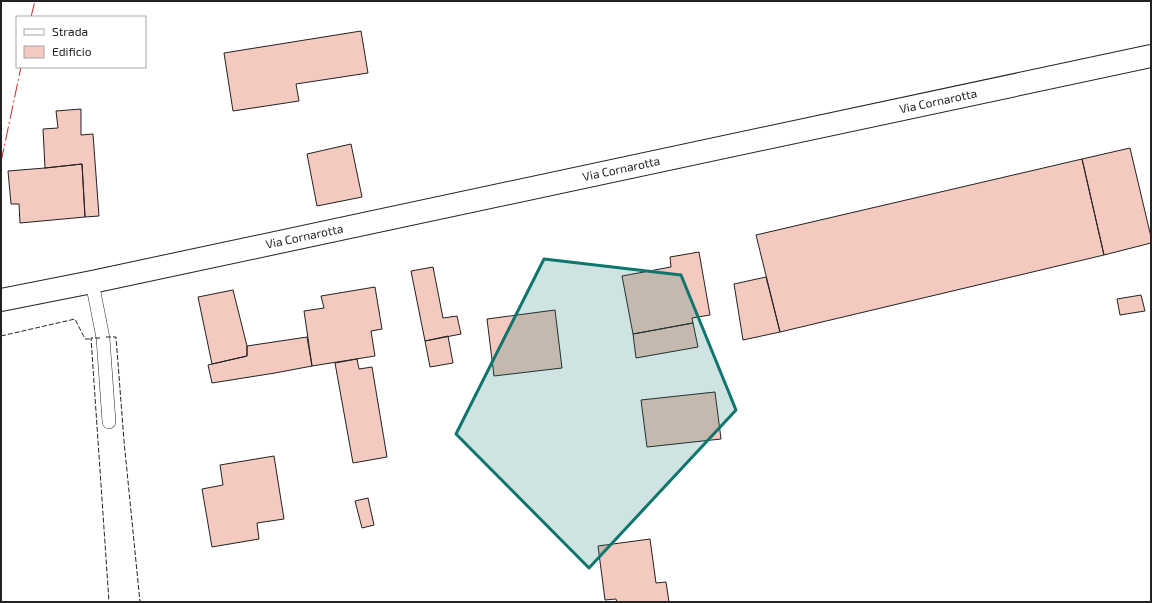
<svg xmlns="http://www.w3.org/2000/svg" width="1152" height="603" viewBox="0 0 1152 603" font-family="'Exo 2',sans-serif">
<rect width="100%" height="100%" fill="#fff"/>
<path fill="#f3c9c0" stroke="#222" d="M361,31L368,73L296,84L299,101L233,111L224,53Z
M81,109V135L93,134L99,216L85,217L82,164L45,168L43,129L58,128L56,111Z
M351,144L362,197L317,206L307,154Z
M1130,148L1151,237V243L1104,255L1082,159Z
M1082,159L1104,255L780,332L756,235Z
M82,164L85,217L20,223L19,204H11L8,171L45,168Z
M699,252L710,315L692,318L693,323L633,334L622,276L671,267L670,257Z
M433,267L443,318L457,316L461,334L425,341L411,271Z
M766,277L780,332L743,340L734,284Z
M375,287L382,329L371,331L375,356L312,366L304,311L324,308L321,296Z
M233,290L247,346V356L212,364L198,297Z
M1141,295L1145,311L1120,315L1117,299Z
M555,310L562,368L494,376L487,319Z
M693,323L698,347L636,358L633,334Z
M448,336L453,363L430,367L425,341Z
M307,337L312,366L275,373L212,383L208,365L247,356V346Z
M357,359L359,369L372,367L387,457L353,463L335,363Z
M715,392L721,439L647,447L641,400Z
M274,456L284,519L257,523L259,539L212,547L202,489L223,485L220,465Z
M368,498L374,525L362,528L355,501Z
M650,539L656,583L666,582L669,602H617L616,599L605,600L598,546Z"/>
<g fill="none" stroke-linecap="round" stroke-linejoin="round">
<g stroke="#222" stroke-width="14">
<path id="lane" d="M92,282L103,338L109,422"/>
</g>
<g stroke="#222" stroke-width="24">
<g id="secondary">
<path id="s1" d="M1,300L92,282L1151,56"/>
</g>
</g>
<use href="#lane" stroke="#fff" stroke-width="13"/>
<use href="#secondary" stroke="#fff" stroke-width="22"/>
<path stroke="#222" stroke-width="1" stroke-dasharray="5 2" stroke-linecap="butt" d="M1,336L75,319L85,339H91
M106,337H116L124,441L140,602
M100,338H91L109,602"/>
<path stroke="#c62828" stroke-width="1" stroke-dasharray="14 3 2 3" stroke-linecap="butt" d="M31,17L35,1
M1,162L21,67"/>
</g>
<path fill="#0f766e" fill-opacity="0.2" stroke="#0f766e" stroke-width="3" stroke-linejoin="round" d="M544,259L681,275L736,410L589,568L456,434Z"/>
<g text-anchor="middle" stroke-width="3" stroke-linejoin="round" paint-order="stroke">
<g font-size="12" fill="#222" stroke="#fff">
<text dy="4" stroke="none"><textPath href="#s1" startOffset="958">Via Cornarotta</textPath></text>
<text dy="4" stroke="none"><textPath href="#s1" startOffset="634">Via Cornarotta</textPath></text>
<text dy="4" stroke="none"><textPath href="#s1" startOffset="310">Via Cornarotta</textPath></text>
</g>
</g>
<rect width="1152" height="603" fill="none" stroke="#222222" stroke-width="4"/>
<rect x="16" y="16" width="130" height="52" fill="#ffffff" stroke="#a7a7a7"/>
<rect x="24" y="29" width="20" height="6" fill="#ffffff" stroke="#a7a7a7"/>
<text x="52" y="36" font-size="12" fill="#222222">Strada</text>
<rect x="24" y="46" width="20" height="12" fill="#f3c9c0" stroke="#a7a7a7"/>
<text x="52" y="56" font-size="12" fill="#222222">Edificio</text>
</svg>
